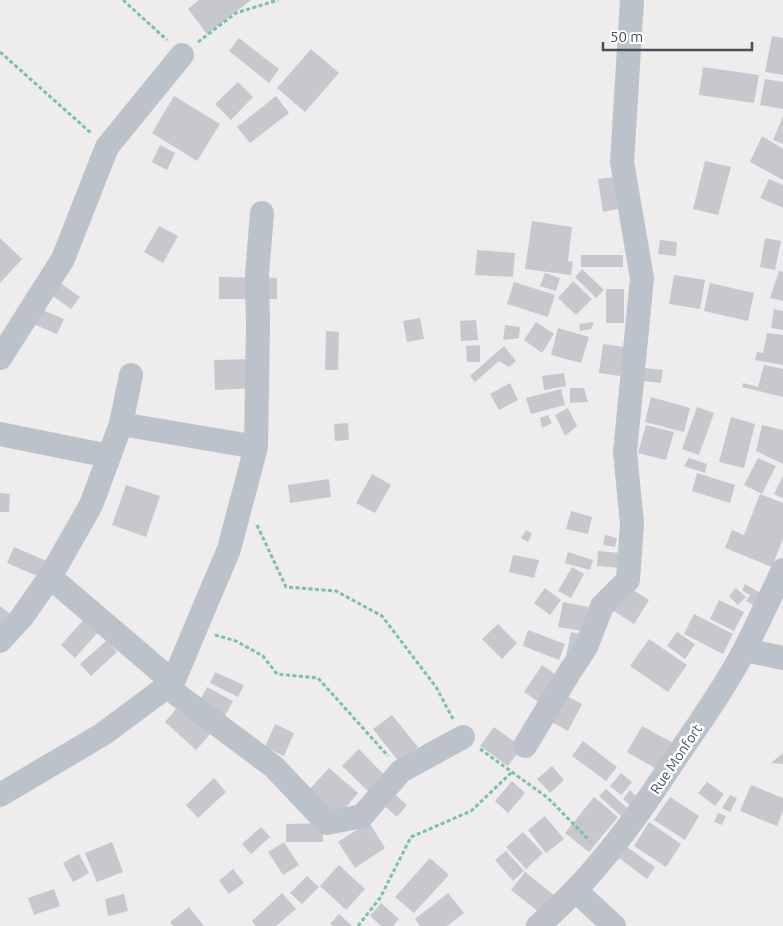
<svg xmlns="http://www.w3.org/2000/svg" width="783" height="926" viewBox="0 0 783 926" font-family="Ubuntu,sans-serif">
<rect width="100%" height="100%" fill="#eeecec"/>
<path fill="#c7c8ce" d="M199,0H251L207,34L188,9Z
M772,36L783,38V75L765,72Z
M239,38L279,69L269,83L229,51Z
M311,49L339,73L305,112L277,88Z
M703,67L759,75L754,103L699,95Z
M765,79L783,82V109L760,105Z
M238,82L253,97L231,120L215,104Z
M174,96L220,124L197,161L152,133Z
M276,96L289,113L250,143L237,127Z
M783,116V144L773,140Z
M762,136L783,149V180L750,162Z
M160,145L175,153L167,170L152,162Z
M705,161L731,167L718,215L693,209Z
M614,177L618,209L603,212L598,179Z
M769,179L783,185V208L760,198Z
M532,221L572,227L568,261L573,262L571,275L525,269Z
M159,226L178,236L163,263L144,252Z
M0,238L22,259L0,283Z
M765,238L781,241L775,270L760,267Z
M660,240L677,242L676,256L658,254Z
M477,250L515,253L513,277L475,275Z
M581,255H623V267H581Z
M582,269L604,290L596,298L575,277Z
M779,271L783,272V301L770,298Z
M545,273L560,278L556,291L540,286Z
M674,275L705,280L700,309L669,304Z
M219,277L277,278V299H219Z
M573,281L592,299L576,315L558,298Z
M514,282L555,295L548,317L507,304Z
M60,283L80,297L71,309L51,295Z
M710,283L754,293L748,321L704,311Z
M606,289H624V323H606Z
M40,309L64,319L57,334L33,324Z
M774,309L783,311V330L771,328Z
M420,318L424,339L407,342L403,321Z
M476,320L478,340L461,341L460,321Z
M536,322L554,334L542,353L524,340Z
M594,322L591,329L580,331L579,324Z
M505,325L520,327L519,338L503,340Z
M558,328L589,337L581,363L551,355Z
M326,331L339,332L338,370H325Z
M767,333L783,335V365L755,360L757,352L763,353Z
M603,344L625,347L620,376L599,373Z
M480,345V362H467L466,346Z
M504,346L516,361L509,367L499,361L475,382L470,376Z
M252,359L253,388L215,390L214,360Z
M764,365L783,369V397L742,387L743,383L758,387Z
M628,366L663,370L661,383L626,379Z
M564,373L566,386L544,390L542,376Z
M510,383L518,400L499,410L490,394Z
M570,388H584L588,402L570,403Z
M561,389L565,405L531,414L526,398Z
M651,397L690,408L684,432L645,422Z
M697,407L714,413L699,455L682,449Z
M568,408L577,426L565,436L555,415Z
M548,415L552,423L542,428L540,418Z
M731,417L755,424L744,468L719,462Z
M348,423L349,440L335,441L334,424Z
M646,425L674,432L666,460L638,453Z
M762,425L783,430V464L756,451Z
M689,458L707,464L705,473L684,466Z
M758,458L776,466L762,494L744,485Z
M697,473L735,485L730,503L692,491Z
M372,474L391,485L375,513L356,503Z
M783,476V498L774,494Z
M329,479L331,497L290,503L288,485Z
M126,485L160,496L146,537L112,525Z
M0,493L10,494L9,512H0Z
M760,494L783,503V539L772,567L725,548L732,530L744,535Z
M571,511L592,517L588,534L566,529Z
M526,530L532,534L528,542L521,538Z
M605,535L617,538L615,547L603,545Z
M14,547L49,562L42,578L7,563Z
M598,551L621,553L620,568L597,566Z
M568,552L593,560L590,570L565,563Z
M513,555L539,560L534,578L509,572Z
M572,567L584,574L571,598L558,591Z
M745,584L762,594L755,606L746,601L750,595L742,590Z
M627,586L649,600L634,624L612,610Z
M545,588L561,600L550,615L534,603Z
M736,588L746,597L738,605L729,596Z
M719,600L744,612L734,631L710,619Z
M563,602L588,607L583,631L558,627Z
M0,606L13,616L0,632Z
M694,614L733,634L723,654L684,634Z
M86,617L100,630L75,658L61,645Z
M498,624L517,643L502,659L482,639Z
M528,630L565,644L559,660L523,646Z
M571,632L584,635L566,656Z
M677,632L695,644L685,659L667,646Z
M649,639L687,665L668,692L630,666Z
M107,640L117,652L91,676L80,664Z
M542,665L561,678L543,705L524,692Z
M215,672L244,685L238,697L210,683Z
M207,687L233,701L224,718L198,704Z
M561,693L582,704L568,731L546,719Z
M181,703L213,731L196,750L165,722Z
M392,715L418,747L399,762L373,729Z
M275,724L294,733L284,756L265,747Z
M642,726L675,744L660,771L627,752Z
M494,727L522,747L508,766L480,746Z
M583,741L617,767L606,781L572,756Z
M359,749L385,776L369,792L342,766Z
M783,753V764L771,763Z
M552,766L564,780L550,793L537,779Z
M329,768L358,793L338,817L308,791Z
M621,773L632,782L621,795L610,786Z
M214,778L226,792L198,818L186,805Z
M512,781L525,793L508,813L495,801Z
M707,782L724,794L715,806L698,793Z
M751,785L783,798V811L777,826L740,811Z
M389,789L407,805L397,817L379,801Z
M606,789L628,809L621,816L599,796Z
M630,790L638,798L631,806L623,799Z
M730,795L737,798L730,812L722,808Z
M594,797L618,817L589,852L565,833Z
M670,797L699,816L685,840L654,820Z
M718,813L726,816L722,825L714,822Z
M545,816L564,839L546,853L528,830Z
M369,822L385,848L355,868L338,842Z
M649,822L681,844L666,867L634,846Z
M323,823V842H286V824Z
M261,827L270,837L251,854L242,844Z
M523,832L543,853L526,869L506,847Z
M112,842L123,872L97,882L85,853Z
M284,842L299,865L283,875L268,852Z
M627,847L655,867L647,879L619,858Z
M506,851L524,871L513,881L495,860Z
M79,854L89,873L73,882L63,863Z
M430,858L449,875L414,913L395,897Z
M339,865L365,889L346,910L320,886Z
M233,869L244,883L229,894L219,881Z
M525,872L554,895L540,913L511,890Z
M307,876L319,887L302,904L290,893Z
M54,889L60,906L34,915L28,898Z
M282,893L296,909L276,926H256L252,921Z
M448,893L464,913L447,926H420L415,919Z
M124,894L128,911L108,916L105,899Z
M381,903L399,919L393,926H381L370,916Z
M189,907L204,926H173L170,922Z
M339,914L352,926H333L330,924Z"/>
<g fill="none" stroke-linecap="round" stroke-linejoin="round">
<path stroke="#7ac2a3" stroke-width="3" stroke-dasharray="4 2.5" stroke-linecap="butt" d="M123,0L167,40
M198,42L236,13L278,0
M0,52L91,133
M257,525L286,587L336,591L382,616L436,687L453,719
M215,635L236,641L263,656L277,674L318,678L388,756
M480,749L548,798L590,841
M358,926L380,898L411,837L471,811L511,773"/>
<path stroke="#bbc2ca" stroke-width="24" d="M0,358L63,259L107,147L182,55
M131,375L121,424L91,505L50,577L173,682
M121,424L256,447
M0,434L109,456
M0,641L22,617L50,577
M745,650L783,658
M167,687L274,767L327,823L362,816L401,771L463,737
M525,746L569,673L586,647L602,606L628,580L632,524L625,452L642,278L622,162L632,0
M0,795L103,734L173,682L229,549L256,447L258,325L257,274L262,213
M575,890L614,926
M538,926C590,881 631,826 669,768C695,729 723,691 745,649C758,623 770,597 783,570"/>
</g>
<g text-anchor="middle" stroke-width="5" stroke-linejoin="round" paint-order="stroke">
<g font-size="14" fill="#464e57" stroke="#fff">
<text transform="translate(676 759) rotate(-56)" y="5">Rue Monfort</text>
</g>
</g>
<path d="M603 42v8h149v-8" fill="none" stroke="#464e57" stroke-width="2.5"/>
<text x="610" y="42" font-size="15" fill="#464e57" stroke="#ffffff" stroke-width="4" paint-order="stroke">50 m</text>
</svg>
